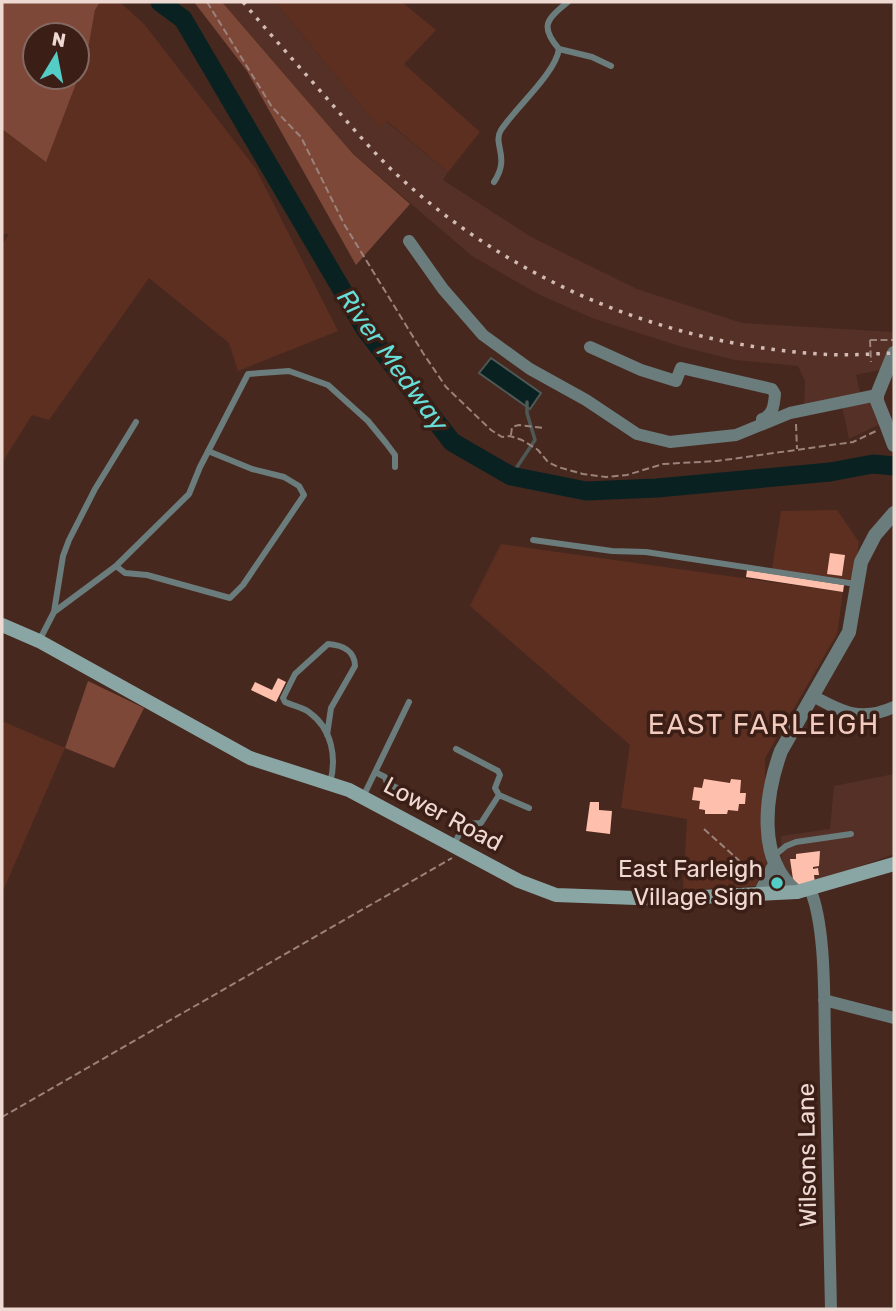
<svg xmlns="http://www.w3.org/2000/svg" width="896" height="1311" viewBox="0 0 896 1311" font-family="Rubik,sans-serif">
<rect width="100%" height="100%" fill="#46281f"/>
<path fill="#553026" d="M222,2H275L379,128L386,121L448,172L443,180L533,238L637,289L742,323L894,332V339L880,370L856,375L860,392L872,403L882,423L849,439L841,401L804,407L805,381L798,366L735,360L679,346L592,318L538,294L472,256L353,154Z
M894,774V854L815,883L794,886L782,862L781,836L830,829L834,786Z"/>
<path fill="#5d2f21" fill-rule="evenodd" d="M100,2H120L145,25L256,169L338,331L238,371L229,343L149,278L49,420L32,415L2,463V245L9,234H2V129L46,161L87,55L95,10Z
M275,2H402L436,30L404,64L480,132L448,172L387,121L379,128Z
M837,510L859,542L853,580L772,569L781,511ZM830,553L845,555L842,576L827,573Z
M501,544L843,592L837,634L765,758L766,876L757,882V886L683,890L687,819L621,808L630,745L470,606Z
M2,721L65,748L2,893Z"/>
<path fill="#7e4839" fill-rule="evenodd" d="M2,2H100L95,10L87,55L46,162L2,129ZM35,35H77V77H35Z
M194,2H222L353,154L410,204L356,265L247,71Z
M88,681L144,708L114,768L65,748Z"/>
<path fill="#092221" stroke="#4e5956" stroke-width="2" d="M491,358L541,393L530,409L479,373Z"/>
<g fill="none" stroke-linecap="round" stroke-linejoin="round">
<path stroke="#4e5956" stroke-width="3.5" d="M511,476L535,440L527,413V402"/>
<path stroke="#092221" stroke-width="19" d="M160,2L183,19L365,329L452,442L511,476L586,491L657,488L830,472L873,464L894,466"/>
</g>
<path fill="#fec0ad" d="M830,553L845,555L842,576L827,574Z
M747,570L844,585L843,592L746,577Z
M278,678L286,682L276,702L251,690L255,682L272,690Z
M704,779L730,783L731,779L741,780L740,793H746L745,804H739L738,811L728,810L727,814H705V810L699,809L700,801L692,800L694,787L702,788Z
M590,802H599V810L612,811L610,834L586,831Z
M820,851L819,866L813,867V869L818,868L819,875H814L815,883L794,886L790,859H796V854Z"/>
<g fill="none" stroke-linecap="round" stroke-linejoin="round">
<path stroke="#9b827a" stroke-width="2" stroke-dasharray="7 3.5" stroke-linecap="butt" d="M207,2L272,107L301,137L344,224L423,353L446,387L491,430L502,437L510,436L522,440L538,450L548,462L558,467L583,474L606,477L627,475L663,464L717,461L853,442L876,431
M870,340H894
M796,424L797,449
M511,435L512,427L519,425L544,428
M704,829L754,874
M2,1117L452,858"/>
<path stroke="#6a7c7b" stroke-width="6" d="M559,49L592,57L611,66
M494,182C511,157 492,144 501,130C517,106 555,74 559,49C539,26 547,19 568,2
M533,540L612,551L646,552L856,584
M116,566L125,573L147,575L230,598L243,585L304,495L299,486L284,477L252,469L208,451
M54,612L116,566L189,494L200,467L248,374L289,371L328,385L368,421L386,443L395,455V467
M39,641L54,612L63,556L69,540L95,489L136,422
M327,735L331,708L355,666C355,651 342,645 328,644L295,674L283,698L285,702C293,706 303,707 310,713C332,729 337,758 330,783
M456,749L498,771L500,775L495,788L499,795
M375,772L385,777L387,783L405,792
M363,797L409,702
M454,845L464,824L481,823L499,795L529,808
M774,856L786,846L796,842L851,834"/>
<path stroke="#6a7c7b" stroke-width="12" d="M409,241L443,289L483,335L530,369L586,400L637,434L670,442L736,435L790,413L877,395
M590,347L641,370L676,381L681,368L772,389L775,394C774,405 773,416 762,419
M813,696C842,712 861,722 894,707
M810,889C826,926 824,1000 825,1042C827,1131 829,1220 831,1309
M824,1000L894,1018"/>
<path stroke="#6a7c7b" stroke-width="14" d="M885,421L877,401V395L894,353
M797,892C756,860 765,795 781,751L849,632L861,562L875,535L894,513
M759,896L775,864"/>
<path stroke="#89a6a4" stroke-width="14" d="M2,625L39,641L250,758L349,790L519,881L556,895L663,899L797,892L894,864"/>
<path stroke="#d2bbb4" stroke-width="3.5" stroke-dasharray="3.5 7" stroke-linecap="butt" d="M243,2C269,33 296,63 323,94C346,120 369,148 394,172C509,280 663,344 820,354C844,356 870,354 894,353"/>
<path stroke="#9b827a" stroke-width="2" stroke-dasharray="7 3.5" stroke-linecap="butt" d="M870,340L871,362"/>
<path stroke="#6a7c7b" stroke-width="14" d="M885,421L894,445"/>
</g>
<circle fill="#54cdc7" stroke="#3b1e15" stroke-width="2.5" cx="777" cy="883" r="7"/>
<g text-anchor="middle" stroke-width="7" stroke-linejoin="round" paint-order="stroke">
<g font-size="24" fill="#eed9d3" stroke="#3b1e15">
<text transform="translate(443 814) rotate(28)" y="8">Lower Road</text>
<text transform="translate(807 1155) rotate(-91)" y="8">Wilsons Lane</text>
</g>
<g font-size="24" fill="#eed9d3" stroke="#3b1e15" text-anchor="end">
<text x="763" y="877">East Farleigh<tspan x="763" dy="28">Village Sign</tspan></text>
</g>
<g font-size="26" font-style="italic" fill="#66ddd6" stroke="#3b1e15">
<text transform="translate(393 360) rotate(54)" y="9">River Medway</text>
</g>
<g font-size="28" letter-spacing="2" fill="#f2cabe" stroke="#3b1e15">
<text x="764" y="734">EAST FARLEIGH</text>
</g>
</g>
<rect width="896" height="1311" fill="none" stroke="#eed9d3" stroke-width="7"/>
<g transform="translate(56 56) rotate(10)"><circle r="33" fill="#3b1e15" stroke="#836961" stroke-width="2"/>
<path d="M0-5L12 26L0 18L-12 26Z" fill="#54cdc7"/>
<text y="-10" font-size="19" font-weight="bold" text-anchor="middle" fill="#eed9d3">N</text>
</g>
</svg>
